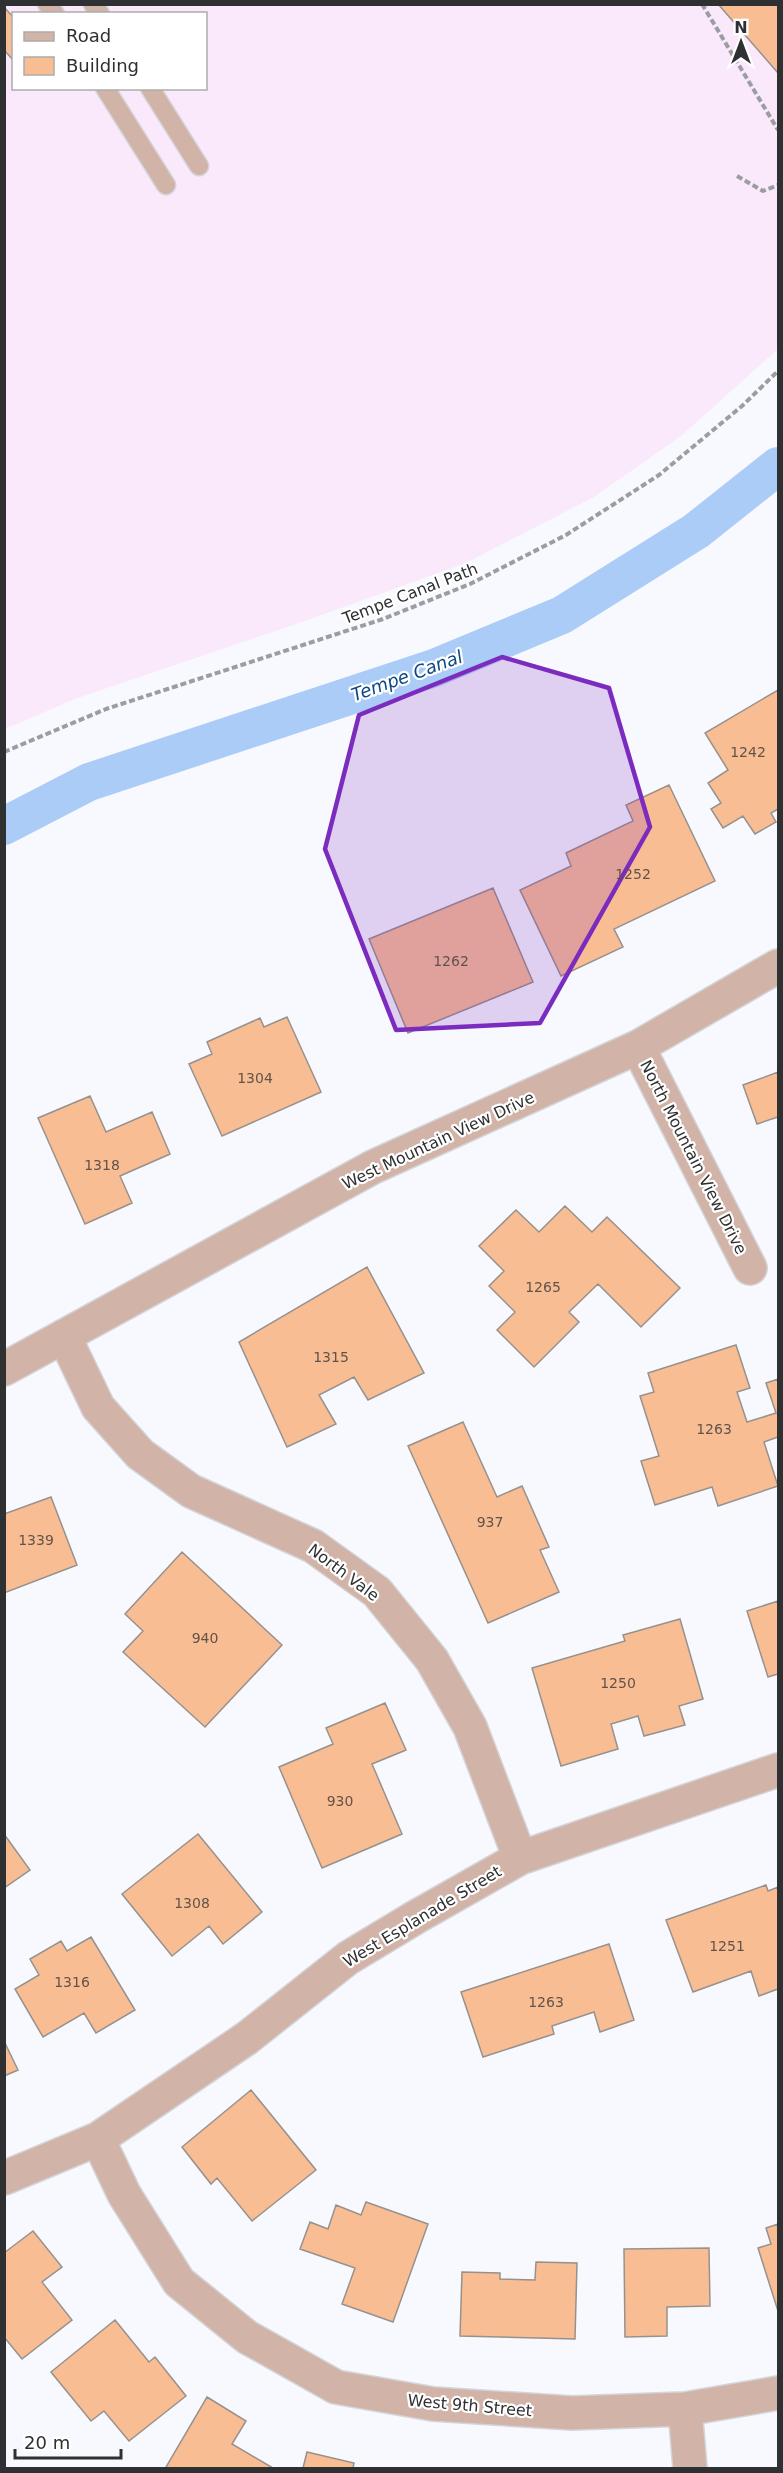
<svg xmlns="http://www.w3.org/2000/svg" width="783" height="2473" viewBox="0 0 783 2473" font-family="'DejaVu Sans',sans-serif">
<rect width="100%" height="100%" fill="#f8f9fe"/>
<path fill="#f9e9fb" fill-rule="evenodd" d="M5,5H778V349L681,436L594,497L466,563L302,622L75,699L5,729ZM14,14H206V88H14Z"/>
<g fill="none" stroke-linecap="round" stroke-linejoin="round">
<path stroke="#aaccf7" stroke-width="38" d="M4,826L89,782L434,668L562,615L696,531L778,466"/>
</g>
<path fill="#f9bd94" stroke="#97918d" stroke-width="1.5" d="M718,4H778V73Z
M4,7L14,18V61L4,50Z
M778,690V809L771,813L776,822L755,834L743,816L723,828L711,809L721,803L708,783L728,770L705,733Z
M669,785L715,881L614,929L623,947L561,976L520,890L571,866L566,853L633,821L626,805Z
M493,888L533,982L408,1033L369,939Z
M287,1017L321,1092L222,1136L189,1064L212,1054L207,1042L260,1018L264,1027Z
M778,1072V1117L757,1124L743,1085Z
M90,1096L106,1132L152,1112L170,1154L120,1176L132,1203L85,1224L38,1118Z
M565,1206L592,1232L607,1217L680,1288L641,1327L598,1284L569,1312L579,1322L534,1367L497,1330L515,1312L489,1286L504,1271L479,1246L516,1210L539,1232Z
M367,1267L424,1373L368,1400L354,1377L319,1395L336,1424L287,1447L239,1342Z
M736,1345L750,1388L737,1392L747,1422L776,1413L766,1383L778,1379V1437L764,1442L778,1486L718,1506L712,1487L655,1505L641,1461L659,1456L640,1396L654,1392L648,1373Z
M463,1422L497,1497L522,1486L549,1547L540,1550L559,1592L488,1623L408,1446Z
M51,1497L77,1565L4,1593V1514Z
M182,1552L282,1645L205,1727L123,1652L143,1631L125,1614Z
M778,1601V1674L768,1677L747,1611Z
M680,1619L703,1699L679,1706L685,1725L644,1736L638,1716L611,1724L618,1749L561,1766L532,1668L625,1641L623,1635Z
M385,1703L406,1750L372,1764L402,1834L322,1868L279,1767L333,1744L326,1728Z
M4,1834L30,1870L4,1888Z
M198,1834L262,1912L223,1944L209,1926L172,1956L122,1894Z
M766,1885L768,1891L778,1887V1989L759,1996L751,1971L693,1992L666,1920Z
M91,1937L135,2010L96,2033L84,2013L43,2037L15,1989L39,1975L30,1959L61,1941L67,1951Z
M609,1944L634,2020L600,2032L594,2012L552,2026L554,2034L483,2057L461,1992Z
M4,2041L18,2070L4,2076Z
M251,2090L316,2170L252,2221L217,2178L211,2184L182,2147Z
M366,2202L428,2224L393,2322L342,2304L355,2268L300,2249L310,2222L328,2229L336,2205L361,2215Z
M778,2224V2311L758,2248L771,2244L766,2228Z
M33,2231L62,2267L42,2282L72,2320L22,2359L4,2337V2253Z
M709,2248L710,2306L667,2307V2336L625,2337L624,2249Z
M536,2262L577,2263L575,2339L460,2336L462,2272L500,2273V2279L535,2280Z
M115,2320L149,2362L155,2357L186,2396L129,2441L104,2411L91,2421L51,2372Z
M207,2397L246,2421L232,2444L273,2468H169L166,2467Z
M307,2452L354,2463L353,2468H303Z"/>
<g fill="none" stroke-linecap="round" stroke-linejoin="round">
<g stroke="#d4d5d9" stroke-width="21">
<path id="lane" d="M47,4L55,14
M93,4L100,14
M105,88L166,185
M150,88L199,166"/>
</g>
<g stroke="#d4d5d9" stroke-width="36">
<path id="street" d="M638,1047L750,1268
M64,1336L98,1407L140,1454L191,1491L313,1546L377,1592L432,1660L470,1727L520,1858
M4,1369L373,1167L638,1047L778,966
M98,2139L124,2194L179,2282L247,2337L336,2387L433,2404L572,2413L685,2409L778,2393
M4,2178L98,2139L247,2038L348,1958L416,1917L520,1858L778,1770
M685,2409L690,2468"/>
</g>
<path stroke="#9c9da1" stroke-width="4" stroke-dasharray="6 3" stroke-linecap="butt" d="M702,4L778,130
M737,176L763,191L778,185
M4,752L106,709L383,619L470,584L566,535L659,475L742,406L778,371"/>
<use href="#lane" stroke="#d2b3a8" stroke-width="18"/>
<use href="#street" stroke="#d2b3a8" stroke-width="33"/>
</g>
<path fill="#7b2cbf" fill-opacity="0.2" stroke="#7b2cbf" stroke-width="4.5" stroke-linejoin="round" d="M502,657L609,688L650,827L540,1023L396,1030L325,849L359,715Z"/>
<g text-anchor="middle" stroke-width="4.5" stroke-linejoin="round" paint-order="stroke">
<g font-size="14" fill="#62534a">
<text x="748" y="757">1242</text>
<text x="633" y="879">1252</text>
<text x="451" y="966">1262</text>
<text x="255" y="1083">1304</text>
<text x="102" y="1170">1318</text>
<text x="543" y="1292">1265</text>
<text x="331" y="1362">1315</text>
<text x="714" y="1434">1263</text>
<text x="490" y="1527">937</text>
<text x="36" y="1545">1339</text>
<text x="205" y="1643">940</text>
<text x="618" y="1688">1250</text>
<text x="340" y="1806">930</text>
<text x="192" y="1908">1308</text>
<text x="727" y="1951">1251</text>
<text x="72" y="1987">1316</text>
<text x="546" y="2007">1263</text>
</g>
<g font-size="16" fill="#2f3032" stroke="#fff">
<text transform="translate(410 593) rotate(-21)" y="6">Tempe Canal Path</text>
<text transform="translate(438 1140) rotate(-25)" y="6">West Mountain View Drive</text>
<text transform="translate(694 1157) rotate(63)" y="6">North Mountain View Drive</text>
<text transform="translate(344 1572) rotate(37)" y="6">North Vale</text>
<text transform="translate(422 1916) rotate(-31)" y="6">West Esplanade Street</text>
<text transform="translate(470 2405) rotate(5)" y="6">West 9th Street</text>
</g>
<g font-size="18" font-style="italic" fill="#0c4885" stroke="#fff">
<text transform="translate(407 676) rotate(-20)" y="6">Tempe Canal</text>
</g>
</g>
<rect width="783" height="2473" fill="none" stroke="#2f3032" stroke-width="12"/>
<rect x="12" y="12" width="195" height="78" fill="#ffffff" stroke="#acacad" stroke-width="1.5"/>
<rect x="24" y="32" width="30" height="9" fill="#d2b3a8" stroke="#acacad" stroke-width="1.5"/>
<text x="66" y="42" font-size="18" fill="#2f3032">Road</text>
<rect x="24" y="57" width="30" height="18" fill="#f9bd94" stroke="#acacad" stroke-width="1.5"/>
<text x="66" y="72" font-size="18" fill="#2f3032">Building</text>
<g transform="translate(741 42)" stroke="#ffffff" stroke-width="4.5" paint-order="stroke">
<path d="M0-4.5L10 22L0 15L-10 22Z" fill="#2f3032"/>
<text y="-9" font-size="16" font-weight="bold" text-anchor="middle" fill="#2f3032">N</text>
</g>
<path d="M15 2449v9h106v-9" fill="none" stroke="#2f3032" stroke-width="3"/>
<text x="24" y="2449" font-size="18" fill="#2f3032" stroke="#ffffff" stroke-width="4.5" paint-order="stroke">20 m</text>
</svg>
